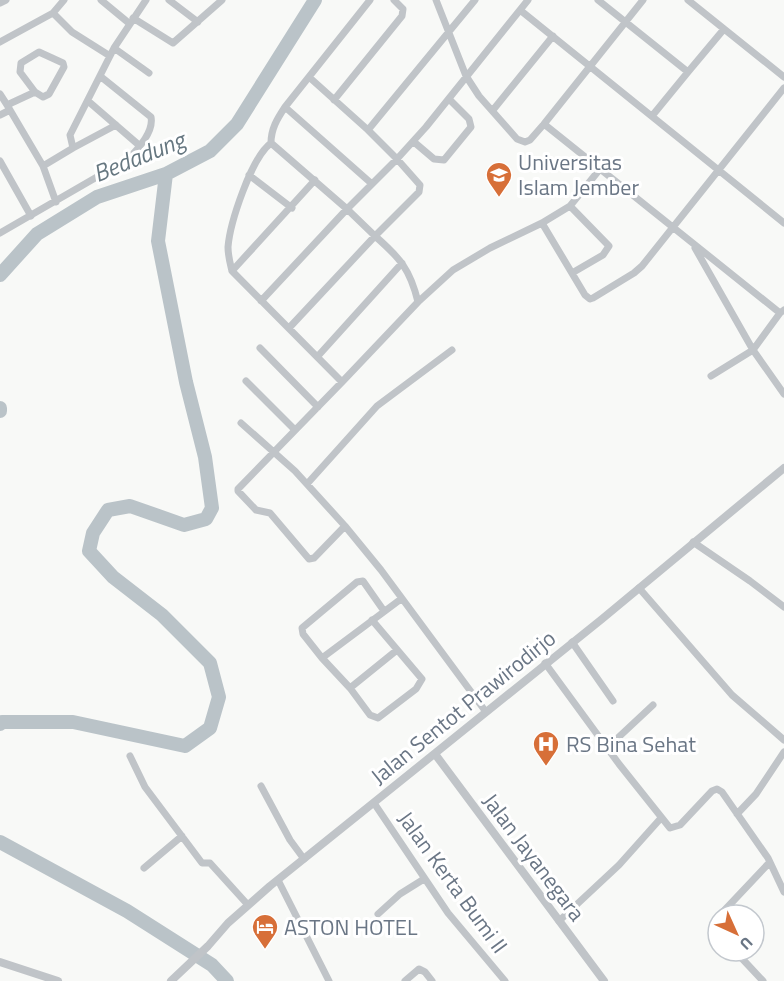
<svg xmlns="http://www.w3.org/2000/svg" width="784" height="981" viewBox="0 0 784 981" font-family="'Titillium Web',sans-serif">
<rect width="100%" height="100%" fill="#f8f9f7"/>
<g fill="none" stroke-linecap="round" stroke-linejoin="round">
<path stroke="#bac3c8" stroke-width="14" d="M0,275L37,234L97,197L166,174L210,151L237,124L315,0
M0,408V411
M0,724L2,722H73L185,746L210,728L219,697L210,663L162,615L113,577L89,551L93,533L108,510L130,506L184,525L206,519L212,508L205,457L186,382L158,241L166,174
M0,842L127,911L212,965L227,981"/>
<path stroke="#c0c4c8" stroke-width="7" d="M101,0L130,24
M169,0L198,22
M436,0L466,76L479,96L517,139L525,142L530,140L544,124L643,0
M528,0L520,10L784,223
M598,0L688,72L724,29
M688,0L784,77
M0,3L6,0
M53,13L72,32L110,56
M133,18L173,43L222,0
M0,42L53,13L64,0
M114,48L149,73
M39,52L63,63L64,67L49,94L43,97L35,92L20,72L21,63Z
M309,77L368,130L475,0
M0,94L9,108
M334,100L402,16L403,9L394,0
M88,101L140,146
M7,105L35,92
M285,107L372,184L397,159L368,130
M493,110L553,36
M0,115L10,110L43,166L73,148L70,135L114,48L146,0
M652,116L688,72
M544,124L780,313
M414,142L434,159L444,160L471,127L469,119L449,99
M271,143L347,209L372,184
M73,148L116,125
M0,161L31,216
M43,166L56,202
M249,175L292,208
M570,206L609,246L603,255L572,273
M542,223L585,295L590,299L593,298L634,273L642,266L784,88
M0,233L128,159C138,149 154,132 151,117L100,76
M695,248L753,350L784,394
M232,271L315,180
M261,301L347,209L375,236L419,192L420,185L397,159L426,127L520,10
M418,302L453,270L490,248L542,223L570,206L600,169
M289,328L375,236C400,258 410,269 418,302L342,382
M260,348L318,407
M318,356L402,263
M711,376L753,350L780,313L784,310
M246,381L294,429
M241,423L295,471L345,526L381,570L486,712
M307,484L377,406L452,350
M345,526L314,558L309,559L270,513L256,510L238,491V489L342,382L232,271C230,263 228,256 228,247C230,223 251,158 271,143C271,129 277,119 285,107L370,0
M693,542L750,581L784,607
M639,588L732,695L784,740
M372,620L422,679L416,689L378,718L370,715L350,688L322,658L401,599
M572,642L613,701
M322,658L303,634L302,628L357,582L363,581L384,611
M545,663L619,764L670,828L680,825L712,791L717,789L722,792L768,858L784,892
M350,688L397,650
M607,748L653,705
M130,756L145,787L202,863H210L248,905
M261,786L290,840L304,859
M374,803L448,913L505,981
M737,814L756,794L784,752
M144,868L182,836
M278,880L329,981
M378,914L400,894L424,879
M720,915L769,863
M718,917L713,924L718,933
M559,921L619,865L661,818
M735,951L763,981
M405,981L419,969L425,972L432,981"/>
<path stroke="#c0c4c8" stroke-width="8" d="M435,754L604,981
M0,962L58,981
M171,981L208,946L228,923L270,886L602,619L784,468"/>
</g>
<defs>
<g id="university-pin" transform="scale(1.35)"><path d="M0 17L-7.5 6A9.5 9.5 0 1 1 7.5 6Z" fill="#d76f38" stroke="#fff"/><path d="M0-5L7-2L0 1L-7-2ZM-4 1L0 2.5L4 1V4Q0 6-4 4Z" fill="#fff"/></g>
<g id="hospital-pin" transform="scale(1.35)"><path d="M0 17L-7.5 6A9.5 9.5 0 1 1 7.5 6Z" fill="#d76f38" stroke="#fff"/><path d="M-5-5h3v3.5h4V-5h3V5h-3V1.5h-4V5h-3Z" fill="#fff"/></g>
<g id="hotel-pin" transform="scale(1.35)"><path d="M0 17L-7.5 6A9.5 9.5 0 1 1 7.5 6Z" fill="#d76f38" stroke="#fff"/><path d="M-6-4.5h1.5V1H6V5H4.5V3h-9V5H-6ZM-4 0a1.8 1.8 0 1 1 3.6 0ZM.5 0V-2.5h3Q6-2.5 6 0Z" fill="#fff"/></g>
</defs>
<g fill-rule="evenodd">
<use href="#university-pin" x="499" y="175"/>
<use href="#hospital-pin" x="546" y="744"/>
<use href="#hotel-pin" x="265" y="927"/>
</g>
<g text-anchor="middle" stroke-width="6" stroke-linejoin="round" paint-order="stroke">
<g font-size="22" fill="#6a7685" stroke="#fff" text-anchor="start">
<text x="518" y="170">Universitas<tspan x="518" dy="25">Islam Jember</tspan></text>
<text x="566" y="752">RS Bina Sehat</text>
<text x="284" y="935">ASTON HOTEL</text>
</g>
<g font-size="22" fill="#6a7685" stroke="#fff">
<text transform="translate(463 707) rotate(-39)" y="8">Jalan Sentot Prawirodirjo</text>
<text transform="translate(534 857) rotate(53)" y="8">Jalan Jayanegara</text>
<text transform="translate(453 882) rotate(54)" y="8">Jalan Kerta Bumi II</text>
</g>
<g font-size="24" font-style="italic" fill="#667780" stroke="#fff">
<text transform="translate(139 157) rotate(-22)" y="8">Bedadung</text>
</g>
</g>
<g transform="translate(736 933) rotate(135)"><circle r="28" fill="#ffffff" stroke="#c3c8ce" stroke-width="1.5"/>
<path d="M0-4.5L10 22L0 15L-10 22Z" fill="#d76f38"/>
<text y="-9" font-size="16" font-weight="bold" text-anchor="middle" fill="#6a7685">U</text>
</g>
</svg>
